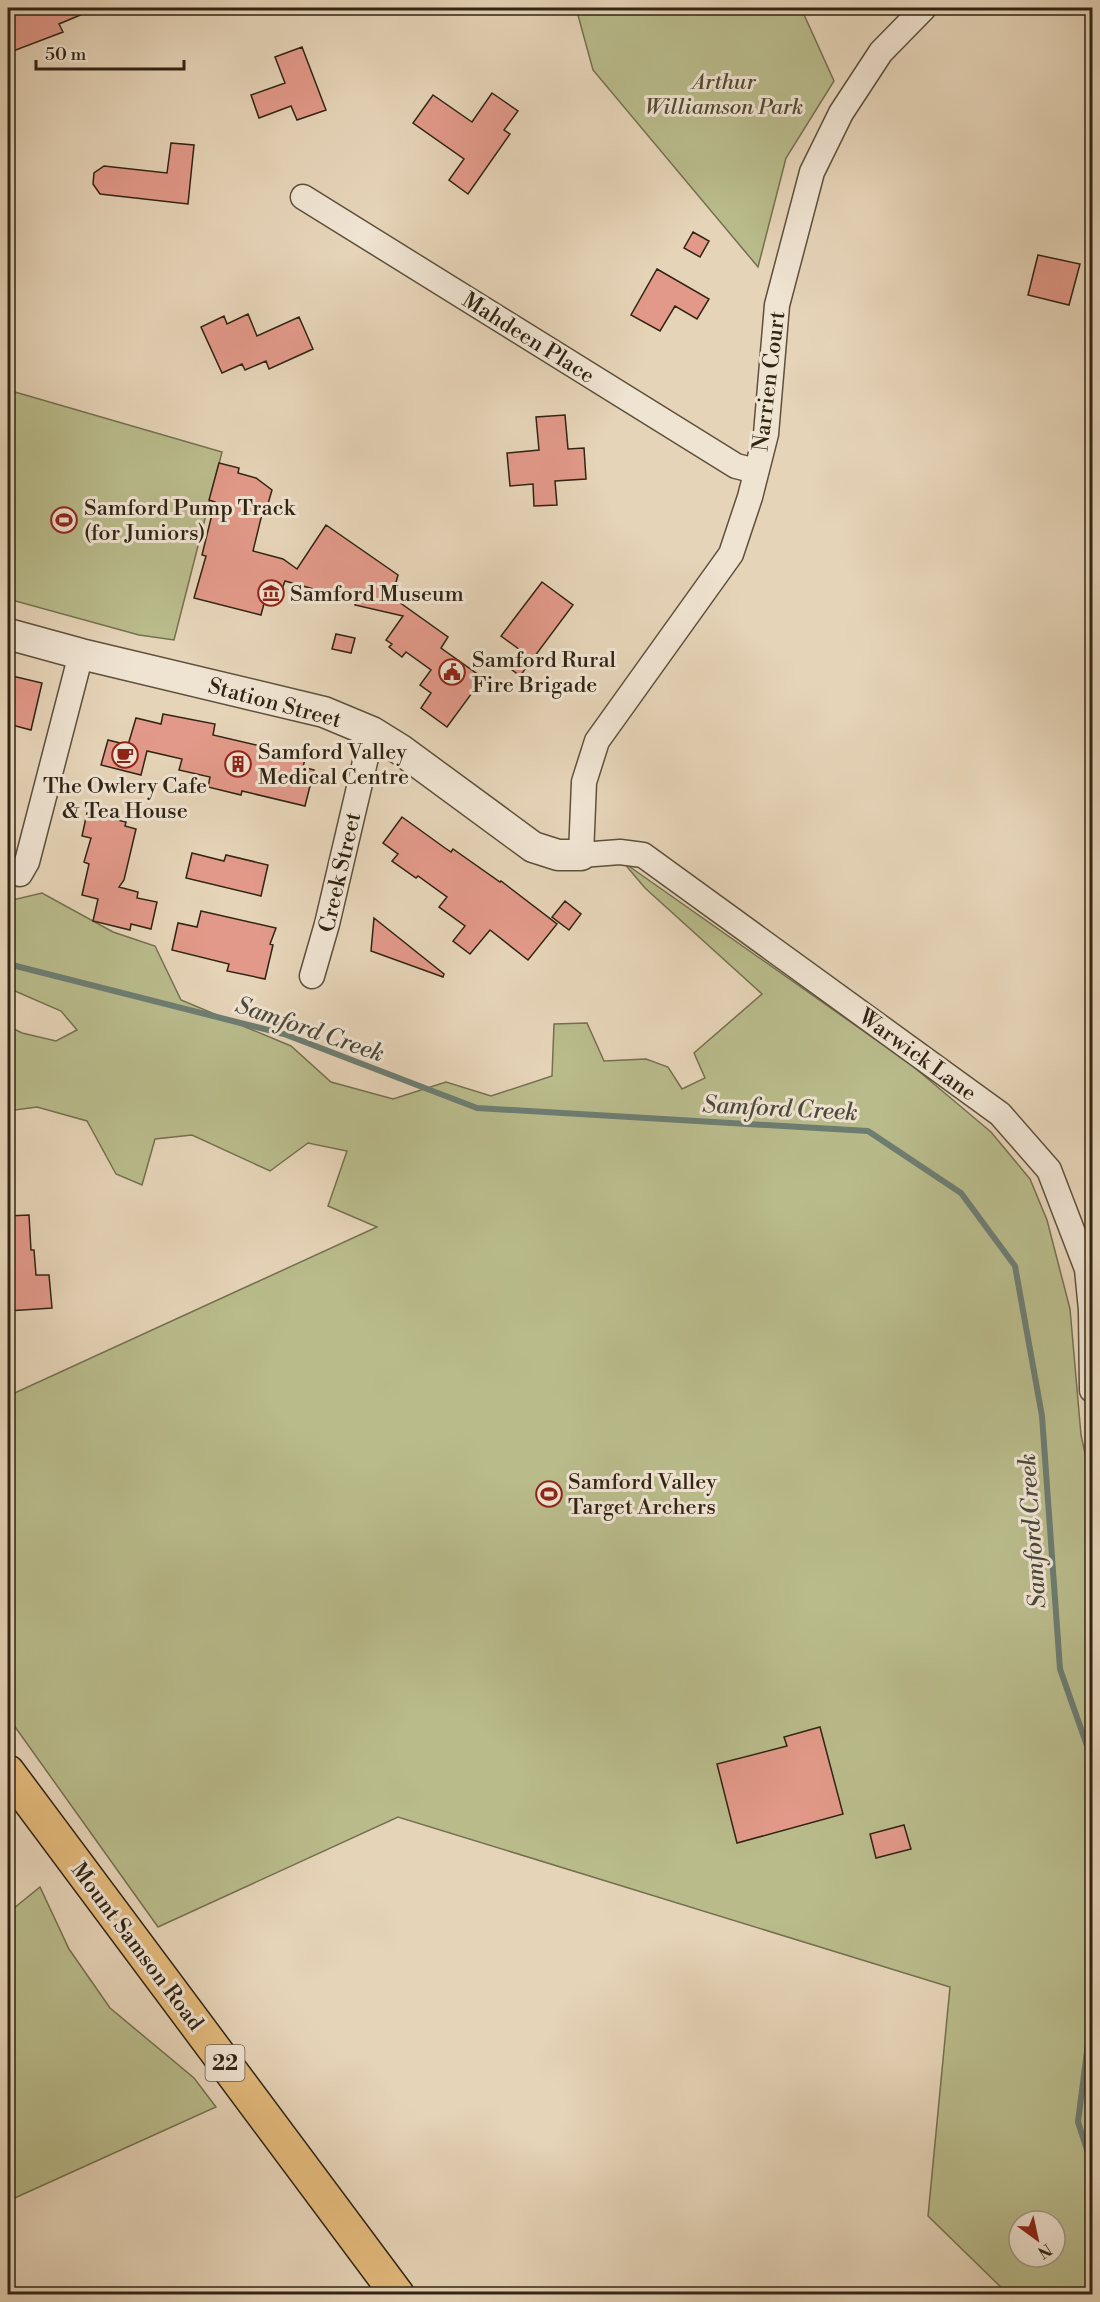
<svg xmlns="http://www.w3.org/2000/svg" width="1100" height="2302" viewBox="0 0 1100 2302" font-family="'Libre Bodoni',serif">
<rect width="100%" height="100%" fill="#e6d4b8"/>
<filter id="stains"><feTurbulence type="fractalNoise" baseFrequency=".00333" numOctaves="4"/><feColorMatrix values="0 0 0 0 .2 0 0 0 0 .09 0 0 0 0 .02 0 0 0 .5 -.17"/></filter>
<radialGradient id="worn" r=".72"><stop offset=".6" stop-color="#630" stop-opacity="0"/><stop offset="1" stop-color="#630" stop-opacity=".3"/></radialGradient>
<path fill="#b9bb8b" stroke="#74704f" stroke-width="1.5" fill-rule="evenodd" d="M576,8H801L834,81L786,158L758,267L593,70Z
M8,390L222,452L174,640L139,635L8,599Z
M623,862L909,1063L991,1132L1030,1179L1047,1220L1070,1309L1081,1435L1092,1485V2294H1008L928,2216L950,1987L398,1817L158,1927L8,1717V1396L377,1227L328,1206L347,1151L308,1143L270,1171L192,1135L155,1139L142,1185L116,1174L87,1121L37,1107L8,1111V1026L22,1033L56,1041L77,1030L61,1011L8,988V901L42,893L113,932L155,946L181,1000L291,1046L331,1082L393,1099L446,1082L491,1096L552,1076L554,1024L587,1023L604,1061L646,1059L668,1067L682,1089L705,1078L694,1053L762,994L645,888ZM1019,2221H1055V2257H1019Z
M40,1887L69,1949L110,2008L194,2078L216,2107L8,2201V1913Z"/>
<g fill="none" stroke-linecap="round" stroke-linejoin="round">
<path stroke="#6d7d72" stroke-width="6" d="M8,964L284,1034L477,1108L868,1131L961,1193L1015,1266L1042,1416L1060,1669L1092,1760
M1092,2012L1078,2122L1092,2165"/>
</g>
<path fill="#e29989" stroke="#302413" stroke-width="1.5" d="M8,8H97L59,24L63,32L8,53Z
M302,47L326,110L297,120L291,106L259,118L251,95L285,83L275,57Z
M492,93L518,111L504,130L510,134L468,194L449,180L464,159L413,123L433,95L472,122Z
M171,143L194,145L188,204L100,194L93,184L94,173L104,166L167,173Z
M693,232L709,241L700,257L684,248Z
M1038,255L1080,264L1069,305L1028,295Z
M657,269L709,299L697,319L675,306L660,331L631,315Z
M248,314L257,336L299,317L313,349L269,369L266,361L245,370L242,364L222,373L201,327L224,316L227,324Z
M565,415L568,449L584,448L586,479L555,481L557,505L534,506L533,484L510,486L507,453L539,450L536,417Z
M219,463L239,468L238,473L256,478L272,490L265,514H262L253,551L283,559L297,569L326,525L398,575L392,597L448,637L441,648L483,678L447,727L421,708L431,693L420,685L431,670L406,652L402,657L389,647L392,644L386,640L403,616L355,605L356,601L285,581L281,592L268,588L261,615L194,598L206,556L202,555L215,502L209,500Z
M542,582L573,605L520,676L507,666L520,650L501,636Z
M336,634L355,638L351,653L332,649Z
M8,675L42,683L31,730L8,724Z
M163,714L215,724L213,735L286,752L287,747L307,751L303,767L314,770L305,806L242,791L241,795L208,787L210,777L179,770L182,759L147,751L141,775L101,765L108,740L128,745L136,718L161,724Z
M87,813L126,822L125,826L136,829L124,880L119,887L138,892L137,898L157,902L151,929L131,924L130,930L93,921L98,899L82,895L89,864L84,862L91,838L82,836Z
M402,817L445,848L451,852L453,849L500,882L501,881L557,924L528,960L490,930L470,954L453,941L465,926L439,907L447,897L418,876L416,878L392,861L398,854L383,843Z
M192,853L224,861L226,855L268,865L261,896L186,878Z
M565,901L581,914L569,930L552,917Z
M201,911L276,928L270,944L273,945L265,979L227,971L229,964L172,950L178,923L197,927Z
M374,918L444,974L443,977L371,951Z
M29,1215L31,1250H34L36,1275H49L52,1308L8,1311V1216Z
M820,1727L843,1814L737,1843L717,1764L787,1746L784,1737Z
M904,1825L911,1849L876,1858L870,1834Z"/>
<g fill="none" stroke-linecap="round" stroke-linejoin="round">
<g stroke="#5e503c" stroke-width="27">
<path id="minor" d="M924,8L881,52L841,113L812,172L777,305L766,434L750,497L731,554L597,741L584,782L581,855L620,852L643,855L1000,1114L1049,1170L1087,1269L1091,1310L1092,1390
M303,197L736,466L756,471
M20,874L27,862L81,654
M312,976L327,924L372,732"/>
</g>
<g stroke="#5e503c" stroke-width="33">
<path id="tertiary" d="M8,634L81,654L324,712L372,732L401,750L533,847L558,855H581"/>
</g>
<g stroke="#302413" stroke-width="36">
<path id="primary" d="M8,1772L397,2294"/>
</g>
<use href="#minor" stroke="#efe3d1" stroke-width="24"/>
<use href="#tertiary" stroke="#efe3d1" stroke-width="30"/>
<use href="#primary" stroke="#e3ba7c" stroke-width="33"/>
</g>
<defs>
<g id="stadium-ring" transform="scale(1.35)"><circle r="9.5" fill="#efe3d1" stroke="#8f2418" stroke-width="1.5"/><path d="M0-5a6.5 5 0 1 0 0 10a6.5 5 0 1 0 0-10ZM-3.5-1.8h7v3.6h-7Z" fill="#8f2418"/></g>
<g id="museum-ring" transform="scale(1.35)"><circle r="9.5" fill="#efe3d1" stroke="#8f2418" stroke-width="1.5"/><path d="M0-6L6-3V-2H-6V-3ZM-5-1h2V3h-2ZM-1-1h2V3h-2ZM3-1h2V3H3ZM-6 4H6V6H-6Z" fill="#8f2418"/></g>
<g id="civic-ring" transform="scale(1.35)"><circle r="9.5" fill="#efe3d1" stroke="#8f2418" stroke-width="1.5"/><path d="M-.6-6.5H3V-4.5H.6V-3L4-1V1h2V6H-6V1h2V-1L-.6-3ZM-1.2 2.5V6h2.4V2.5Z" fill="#8f2418"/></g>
<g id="cafe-ring" transform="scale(1.35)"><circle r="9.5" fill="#efe3d1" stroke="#8f2418" stroke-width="1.5"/><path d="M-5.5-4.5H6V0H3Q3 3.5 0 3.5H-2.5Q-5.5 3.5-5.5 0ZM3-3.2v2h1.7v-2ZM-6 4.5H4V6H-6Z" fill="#8f2418"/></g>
<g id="building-ring" transform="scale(1.35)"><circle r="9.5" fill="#efe3d1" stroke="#8f2418" stroke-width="1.5"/><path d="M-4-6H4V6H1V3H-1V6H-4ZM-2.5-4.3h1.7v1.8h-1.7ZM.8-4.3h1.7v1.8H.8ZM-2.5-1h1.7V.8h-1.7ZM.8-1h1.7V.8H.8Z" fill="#8f2418"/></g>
</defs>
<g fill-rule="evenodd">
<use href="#stadium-ring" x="64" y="520"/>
<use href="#museum-ring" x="271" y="593"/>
<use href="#civic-ring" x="452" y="672"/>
<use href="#cafe-ring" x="125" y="755"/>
<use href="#building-ring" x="238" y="764"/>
<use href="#stadium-ring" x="549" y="1494"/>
</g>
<g text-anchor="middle" stroke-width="6" stroke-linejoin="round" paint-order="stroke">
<rect fill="#efe3d1" stroke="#695d4c" stroke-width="1.5" x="205.5" y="2045" width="39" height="36" rx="4.5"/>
<g font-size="21" font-weight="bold" fill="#302413">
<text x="225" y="2070">22</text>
</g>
<g font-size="22" font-style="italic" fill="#524a31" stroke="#efe3d1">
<text x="724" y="89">Arthur<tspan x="724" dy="25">Williamson Park</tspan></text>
</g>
<g font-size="22" fill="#302413" stroke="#efe3d1">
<text transform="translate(529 337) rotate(32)" y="8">Mahdeen Place</text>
<text transform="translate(768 381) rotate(-83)" y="8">Narrien Court</text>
<text transform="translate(275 702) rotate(15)" y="8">Station Street</text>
<text transform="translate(339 872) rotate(-77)" y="8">Creek Street</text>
<text transform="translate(918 1054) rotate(36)" y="8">Warwick Lane</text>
<text transform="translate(138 1946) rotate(53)" y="8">Mount Samson Road</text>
</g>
<g font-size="22" fill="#302413" stroke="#efe3d1" text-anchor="start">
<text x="84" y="515">Samford Pump Track<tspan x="84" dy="25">(for Juniors)</tspan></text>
<text x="290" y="601">Samford Museum</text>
<text x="472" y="667">Samford Rural<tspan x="472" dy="25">Fire Brigade</tspan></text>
<text x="258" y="759">Samford Valley<tspan x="258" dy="25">Medical Centre</tspan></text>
<text x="125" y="793" text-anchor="middle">The Owlery Cafe<tspan x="125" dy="25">&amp; Tea House</tspan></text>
<text x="568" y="1489">Samford Valley<tspan x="568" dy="25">Target Archers</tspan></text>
</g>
<g font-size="24" font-style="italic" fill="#4a493b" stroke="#efe3d1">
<text transform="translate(310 1029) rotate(19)" y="8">Samford Creek</text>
<text transform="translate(780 1108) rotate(3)" y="8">Samford Creek</text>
<text transform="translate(1032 1531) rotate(-94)" y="8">Samford Creek</text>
</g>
</g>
<rect width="1100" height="2302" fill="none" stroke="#e6d4b8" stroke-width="30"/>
<rect x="9" y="9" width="1082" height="2284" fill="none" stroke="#302413" stroke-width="3"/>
<rect x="15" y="15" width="1070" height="2272" fill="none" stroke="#302413" stroke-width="1.5"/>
<g transform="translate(1037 2239) rotate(147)"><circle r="28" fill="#efe3d1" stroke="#a39785" stroke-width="1.5"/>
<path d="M0-4.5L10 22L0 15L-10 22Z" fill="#8f2418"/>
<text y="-9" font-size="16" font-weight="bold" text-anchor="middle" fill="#302413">N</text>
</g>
<path d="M36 60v9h148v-9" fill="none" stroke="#302413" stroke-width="3"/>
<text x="45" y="60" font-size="18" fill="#302413" stroke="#efe3d1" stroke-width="4.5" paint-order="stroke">50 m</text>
<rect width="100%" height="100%" filter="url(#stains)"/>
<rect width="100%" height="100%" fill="url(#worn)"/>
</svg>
